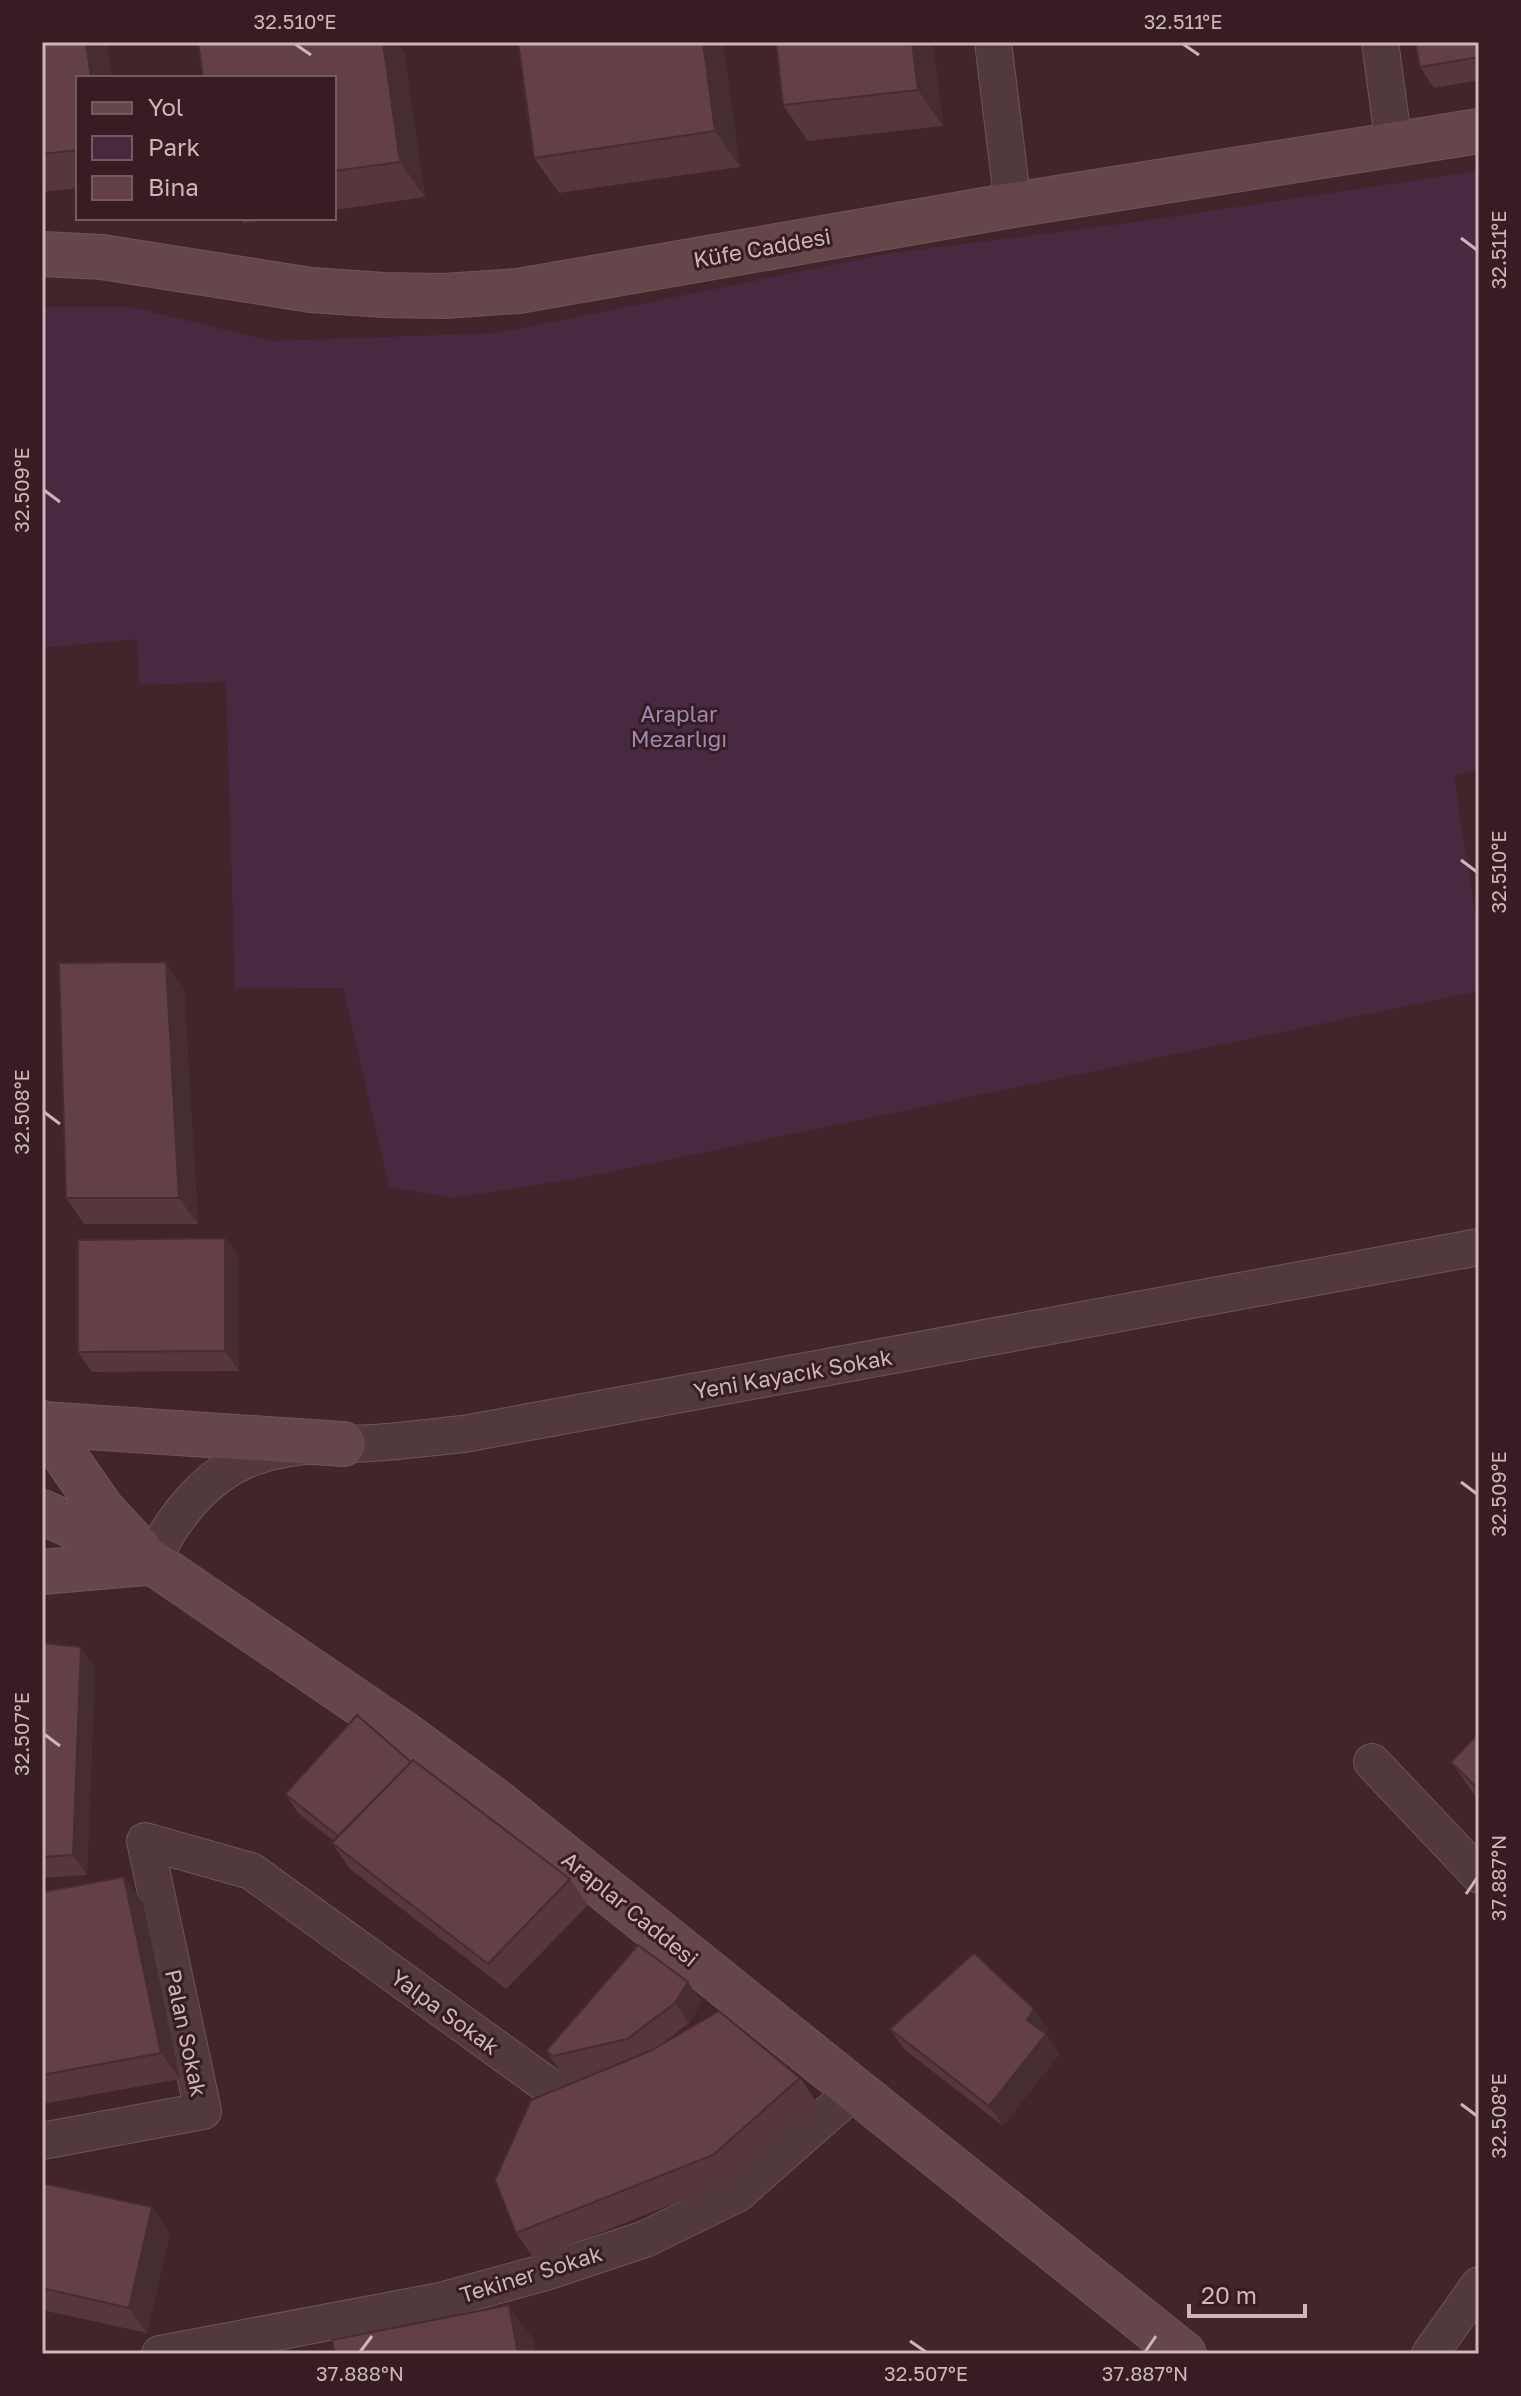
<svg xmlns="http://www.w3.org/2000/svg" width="1521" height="2396" viewBox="0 0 1521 2396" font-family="'Golos Text',sans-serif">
<rect width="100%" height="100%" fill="#42242b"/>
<path fill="#472a40" d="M1479,171V769L1454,776L1479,940V991L581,1178L453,1198L389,1187L343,988L235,989L226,682L139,685L137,639L42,648V307H132L270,341L497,333L892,253L1129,223Z"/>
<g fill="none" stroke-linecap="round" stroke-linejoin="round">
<g stroke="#6c5459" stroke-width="38">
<path id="street" d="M993,42L1013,205
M1380,42L1394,145
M152,1562C171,1520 205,1475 251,1458C288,1443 332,1445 372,1443C403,1441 433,1437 464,1434L1479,1247
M1372,1762L1479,1875
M42,2141L203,2111L145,1841L251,1871L554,2090L603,2081
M160,2354L440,2301L546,2272L645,2239L737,2194L855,2090
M1430,2354L1479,2285"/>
</g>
<g stroke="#6c5459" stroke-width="46">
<path id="secondary" d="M42,254L102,257L311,290L384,295L444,296L518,291L1013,205L1479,131
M42,1423L102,1509L139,1549
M43,1424L343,1444
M42,1512L152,1562L400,1731L494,1800L1184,2354
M42,1572L145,1563"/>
</g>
<use href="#street" stroke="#52393e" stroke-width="36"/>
<use href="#secondary" stroke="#65464b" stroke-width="44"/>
</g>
<path fill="#55373d" d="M42,42H107L111,78H78V188L42,192Z
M518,42H723L740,167L559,193L534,158Z
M776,42H933L943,126L808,141L783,105Z
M1479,42V80L1434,88L1420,67Z
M404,52L425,197L334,210V78Z
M240,218H281L243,223Z
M184,988L198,1224H84L66,1198Z
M225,1238L239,1258V1371L92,1372L78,1352Z
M42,1643L81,1647L95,1667L87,1875L42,1878Z
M1479,1733V1801L1451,1762Z
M411,1762L570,1879L588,1905L506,1989L350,1869L332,1843L334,1841L299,1814L285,1794Z
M42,1892L143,1903L180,2079L42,2104Z
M638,1945L702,2002L689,2023L659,2046L800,2078L818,2104L731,2181L534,2259L516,2233L614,2066L567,2077L560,2071L546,2051Z
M890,2029H1048L1045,2033L1060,2054L1003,2126L904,2049Z
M42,2183L152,2207L170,2233L147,2333L42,2310Z"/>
<path fill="#452d32" d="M86,42H107L111,78H91Z
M383,42H398L404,52L425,197L400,162Z
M703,42H723L740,167L715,131Z
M912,42H933L943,126L918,90Z
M166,962L184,988L198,1224L179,1198Z
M225,1238L239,1258V1371L225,1351Z
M81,1647L95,1667L87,1875L73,1855Z
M124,1877L143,1903L180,2079L161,2053Z
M688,1982L702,2002L689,2023L675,2003Z
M1034,2009L1048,2029L1041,2040L1027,2020Z
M1046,2034L1060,2054L1003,2126L989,2106Z
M152,2207L170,2233L147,2333L129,2308Z
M509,2305L534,2340L536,2354H518Z"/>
<path fill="#634047" stroke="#452d32" stroke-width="2" d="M42,42H86L91,78H78V150L42,154Z
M198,42H383L400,162L334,171V78H203Z
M518,42H703L715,131L534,158Z
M776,42H912L918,90L783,105Z
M1415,42H1479V57L1420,67Z
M166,962L179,1198H66L59,963Z
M225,1238V1351L78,1352V1240Z
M42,1643L81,1647L73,1855L42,1857Z
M357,1715L411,1762L338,1836L285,1794Z
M1479,1733V1790L1451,1762Z
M413,1760L570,1879L488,1964L332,1843Z
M124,1877L161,2053L42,2075V1892Z
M638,1945L688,1982L675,2003L627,2039L553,2056L546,2051Z
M974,1953L1034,2009L1027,2020L1046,2034L989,2106L890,2029Z
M719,2011L800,2078L713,2155L516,2233L495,2180L531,2100L650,2051Z
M42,2183L152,2207L129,2308L42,2288Z
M509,2305L518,2354H335L332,2340Z"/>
<path fill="none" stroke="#ccb6b9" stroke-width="3" d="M295,44L311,55M1183,44L1199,55M1461,238L1477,250M44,490L60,502M1461,860L1477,872M44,1112L60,1124M1461,1482L1477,1494M44,1734L60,1746M1466,1894L1477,1878M1461,2104L1477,2116M910,2341L926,2352M360,2352L372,2336M1145,2352L1156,2336"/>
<g text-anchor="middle" stroke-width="6" stroke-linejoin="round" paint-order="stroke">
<g font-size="22" fill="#ccb6b9" stroke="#371d23">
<text transform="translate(762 248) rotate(-10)" y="8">Küfe Caddesi</text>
<text transform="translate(793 1374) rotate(-10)" y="8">Yeni Kayacık Sokak</text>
<text transform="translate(630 1909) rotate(39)" y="8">Araplar Caddesi</text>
<text transform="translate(445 2012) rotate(36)" y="8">Yalpa Sokak</text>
<text transform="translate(186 2033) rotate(78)" y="8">Palan Sokak</text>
<text transform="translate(531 2274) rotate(-17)" y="8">Tekiner Sokak</text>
</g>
<g font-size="22" fill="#9b89b1" stroke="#371d23">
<text x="679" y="722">Araplar<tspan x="679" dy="25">Mezarlığı</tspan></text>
</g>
</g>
<rect width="1521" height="2396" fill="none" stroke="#371d23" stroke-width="88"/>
<rect x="76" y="76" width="260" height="144" fill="#371d23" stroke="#735a5f" stroke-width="2"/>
<rect x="92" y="102" width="40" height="12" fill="#65464b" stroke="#735a5f" stroke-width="2"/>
<text x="148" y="116" font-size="24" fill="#ccb6b9">Yol</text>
<rect x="92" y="136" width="40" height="24" fill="#472a40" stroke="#735a5f" stroke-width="2"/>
<text x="148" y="156" font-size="24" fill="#ccb6b9">Park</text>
<rect x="92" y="176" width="40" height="24" fill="#634047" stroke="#735a5f" stroke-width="2"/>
<text x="148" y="196" font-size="24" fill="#ccb6b9">Bina</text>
<path d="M1189 2304v12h116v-12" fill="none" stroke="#ccb6b9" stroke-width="4"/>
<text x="1201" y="2304" font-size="24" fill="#ccb6b9" stroke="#371d23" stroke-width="6" paint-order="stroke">20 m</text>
<rect x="44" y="44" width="1433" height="2308" fill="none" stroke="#ccb6b9" stroke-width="3"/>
<g font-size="20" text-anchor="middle" fill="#ccb6b9">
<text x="295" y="29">32.510°E</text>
<text x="1183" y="29">32.511°E</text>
<text transform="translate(1499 250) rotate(-90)" y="7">32.511°E</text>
<text transform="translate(22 490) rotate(-90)" y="7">32.509°E</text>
<text transform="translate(1499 872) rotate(-90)" y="7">32.510°E</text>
<text transform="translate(22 1112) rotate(-90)" y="7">32.508°E</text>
<text transform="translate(1499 1494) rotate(-90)" y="7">32.509°E</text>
<text transform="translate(22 1734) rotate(-90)" y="7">32.507°E</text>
<text transform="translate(1499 1878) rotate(-90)" y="7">37.887°N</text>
<text transform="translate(1499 2116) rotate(-90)" y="7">32.508°E</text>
<text x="360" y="2381">37.888°N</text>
<text x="926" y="2381">32.507°E</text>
<text x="1145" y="2381">37.887°N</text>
</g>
</svg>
